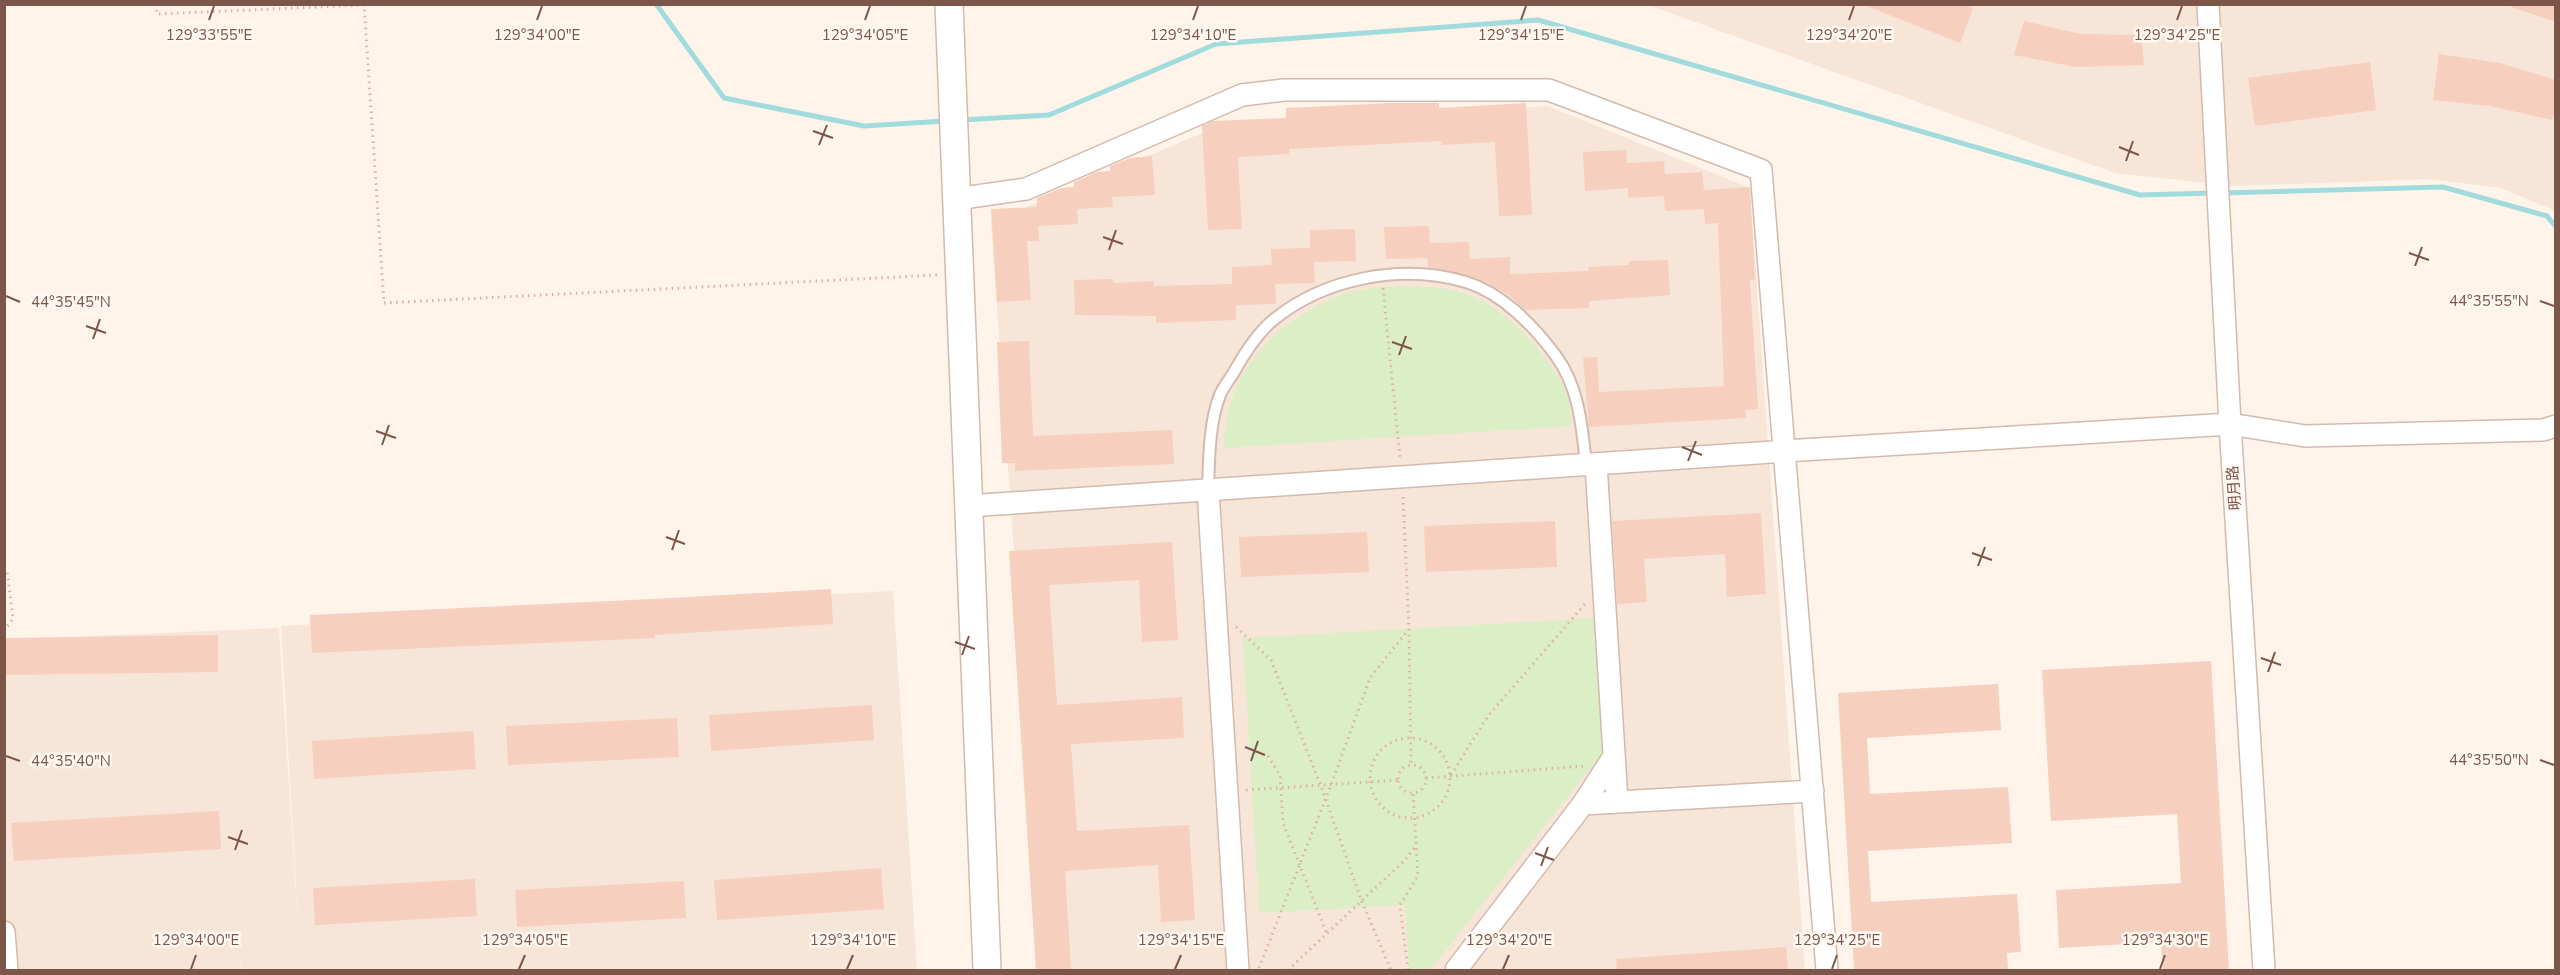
<svg xmlns="http://www.w3.org/2000/svg" width="2560" height="975" viewBox="0 0 2560 975" font-family="'Nunito Sans','Noto Sans SC',sans-serif">
<rect width="100%" height="100%" fill="#fef4ea"/>
<path fill="#f7e5d8" d="M1648,5H2555V211L2501,188L2430,179L2234,186L2115,173Z
M1548,106L1750,188L1805,970H1043L991,222L1231,121Z
M893,591L917,970H241L240,962V970H5L4,640L279,628L300,957L281,626Z"/>
<path fill="#dbeec6" d="M1402,286C1428,287 1455,287 1479,299C1512,315 1561,367 1569,403C1571,410 1571,418 1572,426L1224,448C1223,376 1274,322 1338,296C1358,288 1381,287 1402,286Z
M1596,618L1604,751L1430,970H1409L1405,905L1259,913L1243,638Z"/>
<g fill="none" stroke-linecap="round" stroke-linejoin="round">
<path stroke="#a1dbdd" stroke-width="5" d="M656,4L724,98L864,126L946,121
M961,120L1049,115L1216,44L1538,20L2140,195L2213,193
M2223,193L2443,187L2547,216L2556,227"/>
</g>
<path fill="#f6cfbf" d="M1964,4L1973,8L1960,43L1864,5Z
M2512,4H2556V22L2511,7Z
M2024,21L2080,34L2141,35L2144,65L2076,67L2014,55Z
M2439,54L2500,63L2556,80V109L2552,120L2490,106L2433,100Z
M2370,62L2376,110L2255,126L2248,78Z
M1391,103H1439V108L1526,103L1532,215L1499,216L1495,142L1442,145L1441,141L1289,149V154L1238,157L1242,229L1208,230L1202,126L1213,121L1286,118V108Z
M1626,150L1627,163L1664,161L1665,174L1702,172L1704,190L1750,187L1755,280H1750L1758,409L1745,410L1746,418L1589,427L1583,358L1597,357L1599,392L1724,386L1718,223L1705,224L1704,209L1665,211L1664,196L1628,198V188L1585,191L1583,152Z
M1152,156L1155,195L1112,197L1113,207L1077,209L1078,224L1038,226L1039,241H1027L1031,300L997,302L991,209L1037,207V198L1061,188L1074,187V182L1097,172L1110,171V166L1130,158Z
M1429,226L1430,243L1469,242L1470,259L1510,257V274L1589,271L1588,267L1629,265V261L1668,260L1670,295L1589,301V308L1525,310L1509,295L1482,280L1468,275L1428,268L1427,258L1386,259L1384,227Z
M1355,229L1356,261L1314,262L1315,283L1275,284L1276,304L1236,305V320L1156,323V316L1075,315L1074,280L1113,279V283L1154,281V286L1232,284V267L1272,265L1271,249L1310,248V230Z
M1029,341L1033,436L1172,430L1174,464L1015,471V463H1002L997,342Z
M1761,513L1766,594L1727,597L1725,554L1644,559L1647,602L1617,604L1612,521Z
M1555,521L1557,567L1426,572L1424,526Z
M1367,532L1369,572L1241,577L1239,537Z
M1172,542L1178,640L1142,642L1139,580L1049,585L1057,705L1182,697L1184,738L1071,744L1077,831L1189,825L1195,920L1161,922L1158,865L1065,871L1071,970H1036L1009,551Z
M831,589L833,624L655,635V638L312,653L310,615L653,599Z
M218,635V672L4,675V638Z
M2211,661L2229,970H2163L2161,942L2059,948L2056,890L2181,883L2177,814L2051,821L2042,670Z
M1998,684L2001,730L1867,738L1870,794L2008,787L2012,843L1868,851L1871,902L2017,894L2021,952L2007,953L2008,970H1854L1838,693Z
M872,705L874,740L711,751L709,715Z
M677,718L679,757L508,765L506,726Z
M473,731L476,769L314,779L312,741Z
M219,811L221,849L14,861L11,823Z
M881,868L884,909L717,920L714,880Z
M475,879L477,916L315,925L313,888Z
M684,881L686,918L517,927L515,890Z
M1786,947L1788,970H1617L1616,959Z"/>
<g fill="none" stroke-linecap="round" stroke-linejoin="round">
<g stroke="#d3baae" stroke-width="14">
<path id="service" d="M1208,490C1209,461 1209,422 1220,395C1223,387 1230,379 1234,372C1244,354 1256,335 1272,321C1324,278 1401,263 1466,282C1502,293 1534,326 1556,356C1579,387 1582,427 1586,464"/>
</g>
<g stroke="#d3baae" stroke-width="24">
<path id="minor" d="M2208,4L2230,424L2264,970
M956,199L1026,189L1242,95L1284,90H1549L1761,170L1827,970
M1596,464L1617,802
M1208,490L1238,970
M968,506L1801,450L2230,424L2305,436L2543,430L2556,426
M1583,804L1614,756
M4,932L7,970
M1456,970L1583,804L1813,791"/>
</g>
<g stroke="#d3baae" stroke-width="30">
<path id="tertiary" d="M949,4L987,970"/>
</g>
<path stroke="#dcb1a1" stroke-width="3" stroke-dasharray="1.5 4.5" stroke-linecap="butt" d="M156,4L157,14L364,5L384,303L937,275
M1383,288L1400,458
M1403,497L1409,629L1411,766
M4,569L7,570L13,619L4,630
M1236,627L1271,660L1321,786L1362,902L1391,970
M1370 778a40 40 0 1 1 80 0a40 40 0 1 1-80 0Z
M1268,756L1280,775L1283,823L1327,934
M1398 779a14 14 0 1 1 28 0a14 14 0 1 1-28 0Z
M1451,775L1488,716L1585,604
M1426,778L1586,766
M1246,790L1399,780
M1259,968L1331,785L1370,678L1408,630
M1288,970L1404,861L1415,847
M1408,970L1400,905L1418,876L1413,793"/>
<use href="#service" stroke="#fff" stroke-width="10"/>
<use href="#minor" stroke="#fff" stroke-width="21"/>
<use href="#tertiary" stroke="#fff" stroke-width="27"/>
</g>
<path fill="none" stroke="#7d564a" stroke-width="2" d="M209,20L214,6M537,20L542,6M865,20L870,6M1193,20L1198,6M1521,20L1526,6M1849,20L1854,6M2177,20L2182,6M813,131L833,138M819,145L827,125M2119,147L2139,155M2126,161L2133,141M1103,237L1123,244M1109,250L1116,230M2409,253L2429,260M2415,266L2422,247M6,296L20,302M2540,301L2554,306M86,326L106,333M93,339L100,319M1392,342L1412,349M1399,355L1406,336M376,431L396,438M382,445L389,425M1682,447L1702,455M1688,461L1696,441M666,537L685,544M672,550L679,530M1972,553L1992,560M1978,566L1985,547M955,642L975,649M962,655L969,636M2261,658L2281,665M2268,672L2275,652M1245,747L1265,755M6,756L20,761M2540,760L2554,765M1251,761L1258,741M228,837L248,844M235,850L242,830M1535,853L1554,860M1541,866L1548,847M191,969L196,955M519,969L525,955M847,969L853,955M1175,969L1181,955M1503,969L1509,955M1832,969L1837,955M2160,969L2165,955"/>
<g text-anchor="middle" stroke-width="5" stroke-linejoin="round" paint-order="stroke">
<g font-size="15" fill="#7d564a" stroke="#fff9f2">
<text transform="translate(2234 488) rotate(-94)" y="5">明月路</text>
</g>
</g>
<g font-size="15" text-anchor="middle" fill="#7d564a" stroke="#fff9f2" stroke-width="5" stroke-linejoin="round" paint-order="stroke">
<text x="209" y="40">129°33'55"E</text>
<text x="537" y="40">129°34'00"E</text>
<text x="865" y="40">129°34'05"E</text>
<text x="1193" y="40">129°34'10"E</text>
<text x="1521" y="40">129°34'15"E</text>
<text x="1849" y="40">129°34'20"E</text>
<text x="2177" y="40">129°34'25"E</text>
<text x="2489" y="306">44°35'55"N</text>
<text x="71" y="307">44°35'45"N</text>
<text x="2489" y="765">44°35'50"N</text>
<text x="71" y="766">44°35'40"N</text>
<text x="196" y="945">129°34'00"E</text>
<text x="525" y="945">129°34'05"E</text>
<text x="853" y="945">129°34'10"E</text>
<text x="1181" y="945">129°34'15"E</text>
<text x="1509" y="945">129°34'20"E</text>
<text x="1837" y="945">129°34'25"E</text>
<text x="2165" y="945">129°34'30"E</text>
</g>
<rect width="2560" height="975" fill="none" stroke="#7d564a" stroke-width="12"/>
</svg>
